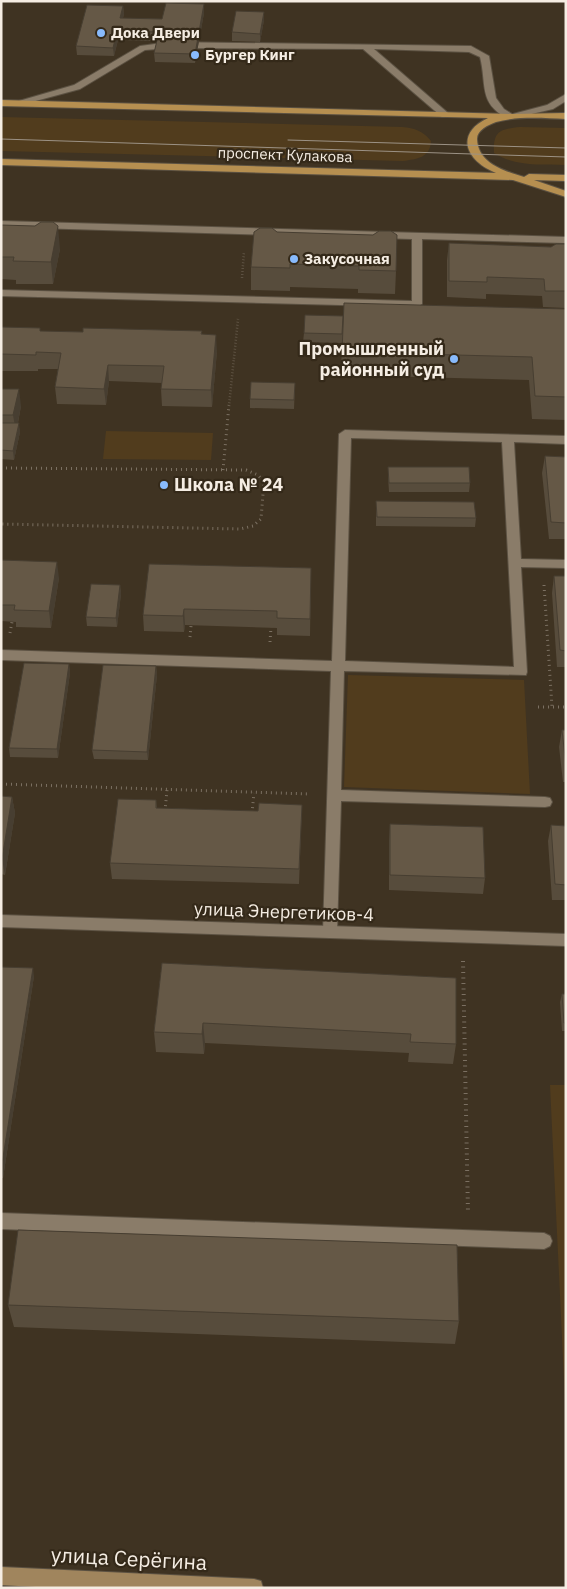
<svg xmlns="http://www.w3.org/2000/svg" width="567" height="1589" viewBox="0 0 567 1589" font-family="'IBM Plex Sans',sans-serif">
<rect width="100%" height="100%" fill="#3f3322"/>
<path fill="#513c1d" d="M1,117L402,127C415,128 423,131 431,141C430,158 417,159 403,161L1,151Z
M520,127L566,128V165C541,164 516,167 494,153C493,131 500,129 520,127Z
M106,431L213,433L211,460L103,459Z
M348,675L524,680L530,794L344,787Z
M550,1085H566V1422Z"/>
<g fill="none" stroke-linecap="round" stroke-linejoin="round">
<g stroke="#5b5142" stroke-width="2">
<path id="service" d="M170,42L471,46L489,56L496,98L504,109L515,116L507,118C478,103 487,84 480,57L469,52L374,49L448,113V117H442L363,49L170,48L145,50L80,89L17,106L12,103L74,85L140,46Z
M1,221L566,237V243L422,239V304L417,307L1,296V290L412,301V239L1,227Z
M345,430L566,436V444L514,442L521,559L566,560V568L521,567L527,672L526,675L344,671L341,790L545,797L550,798L552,802L550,806L545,807L341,801L337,932L335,936L330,938L325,936L323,932L331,671L1,660V650L332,661L339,434ZM351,438L502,442L514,667L345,661Z
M1,1213L544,1233L550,1236L552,1241L550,1246L544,1249L1,1229Z"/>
</g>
<g stroke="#5b5142" stroke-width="2">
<path id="minor" d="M566,94V101L553,109L510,119L505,116L547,105Z
M1,915L566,934V946L1,927Z"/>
</g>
<g stroke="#5b5142" stroke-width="2">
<path id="secondary" d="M1,1567L254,1579L261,1581L263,1588H53L1,1585Z"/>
</g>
<g stroke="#5b5142" stroke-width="2">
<path id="primary" d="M1,100L513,114L566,113V119C543,118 518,116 496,122C488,125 477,130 477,139C478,164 505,171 524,177L529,174L566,175V181L534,180L566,191V197L513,180L1,165V159L496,173C466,161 454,134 488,118L1,106Z"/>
</g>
<path stroke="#7b7062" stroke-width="2.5" stroke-dasharray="0.5 2.5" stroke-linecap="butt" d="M242,278L244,252
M229,406L238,319"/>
<path stroke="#7b7062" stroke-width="3" stroke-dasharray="1 4" stroke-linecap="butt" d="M1,468L246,470L258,475L264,482L261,519L253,526L240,529L1,524
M223,470L229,405
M544,585L552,707
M10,633L12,622
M190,637L191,626
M270,642L271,627
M538,707H566
M1,784L310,794
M165,811L167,790
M252,813L254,793"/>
<path stroke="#7b7062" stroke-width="4" stroke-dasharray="1 4.5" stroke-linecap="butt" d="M463,961L468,1213"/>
<use href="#service" fill="#8a7c69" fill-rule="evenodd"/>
<use href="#minor" fill="#8a7c69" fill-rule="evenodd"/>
<use href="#secondary" fill="#a0855d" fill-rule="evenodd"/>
<use href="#primary" fill="#b68f50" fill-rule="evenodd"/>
<path stroke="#9c9285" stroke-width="1" d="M1,139L566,157
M288,140L566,148"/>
</g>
<path fill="#574c3c" d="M204,4V13L195,63L155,62L154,53L157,41L118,40L114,56L77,55L76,46L123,6L124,14L123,18L162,19Z
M264,12V20L260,42L232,41V32Z
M1,225L60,249L53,284H16V280L1,279Z
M277,232L396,271L395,294L358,293V289L290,287V291L251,290V267Z
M449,243L551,247L566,244V308L543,307L542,296L486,294V299L447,297V260Z
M566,309V420L532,419L529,380L341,375L342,339V343L303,342L304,333L343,316Z
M1,327L41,331L83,332L202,331V334L217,351L212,407L162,406L161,389L162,383L109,381L106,405L57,404L55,387L58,369H38V371H1Z
M295,383L294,409L250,408V399Z
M1,389L21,406L18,423L20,432L14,460L1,459Z
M545,456L566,457V539H549L542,473Z
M388,467L470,483L469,492H389L388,476Z
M376,501L476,518L475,527L376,526Z
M1,560L59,578L51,628L16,627V622L1,621Z
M311,568L310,636L277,635V628L185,625L184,632L144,631L143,615Z
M554,576H566V667H557L552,593Z
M120,585L121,594L117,627L87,626L86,617Z
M69,664L70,673L58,758L10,757L9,748Z
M156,666L157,675L148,760L94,759L92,750Z
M562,730H566V782H563L559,747Z
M1,796L12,797L15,813L5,875L1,874Z
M156,800L157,808L258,811L302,805L299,884L112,879L110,863Z
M390,824L485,878L483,894L389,890V840Z
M551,825L566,826V900H552L548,841Z
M162,963L456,1044L453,1064L408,1062L409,1053L205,1043L204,1054L156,1052L154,1032Z
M1,967L34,976L3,1178H1Z
M562,994H566V1031H562L560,1002Z
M8,1305L459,1321L455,1344L14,1327Z"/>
<path fill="#473e31" d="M204,4V13L195,63V54Z
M123,6L124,14L121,26L120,18Z
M264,12V20L260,42V34Z
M117,31L118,40L114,56L113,48Z
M58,226L60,249L53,284L51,262Z
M216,335L217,351L212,407L211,390Z
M108,365L109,381L106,405L104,389Z
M19,389L21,406L16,432L13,415Z
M19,423L20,432L14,460L13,451Z
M57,562L59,578L51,628L49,611Z
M120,585L121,594L117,627L116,618Z
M184,609L185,625L184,632L183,616Z
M69,664L70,673L58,758L57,749Z
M156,666L157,675L148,760L147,752Z
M12,797L15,813L5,875L2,859Z
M33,968L34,976L3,1178L1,1170Z
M203,1023L205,1043L204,1054L202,1034Z"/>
<path fill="#655846" stroke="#473e31" d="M166,3L204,4L195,54L154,53L159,32L117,31L113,48L76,46L87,5L123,6L120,18L162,19Z
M236,11L264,12L260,34L232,32Z
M41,222H53L58,226L51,262L13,261L14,257H1V225L35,226Z
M260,228H272L277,232L373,235L379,231H391L397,235L396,271L359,270V266L290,264V268L251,267L254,232Z
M449,243L551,247L556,244H566V291H545L544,279L487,277V282L449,281Z
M344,303L566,309V397L535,396L532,357L342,352Z
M305,315L343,316L342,334L304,333Z
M1,327L40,328V331L83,332V328L202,331L201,334L216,335L211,390L161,389L164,366L108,365L104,389L55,387L61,353L36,352V355L1,354Z
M251,382L295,383L294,400L250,399Z
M1,389H19L13,415H1Z
M1,423H19L13,451L1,450Z
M545,456L566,457V523L551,522Z
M388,467H469L470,483H389Z
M376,501L474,502L476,518L377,517Z
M1,560L57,562L49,611L14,610L15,605H1Z
M149,564L311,568L310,619L277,618V611L184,609L183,616L143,615Z
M554,576H566V651L560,650Z
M91,584L120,585L116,618L86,617Z
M24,663L69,664L57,749L9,748Z
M103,665L156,666L147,752L92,750Z
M562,730H566V766Z
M1,796L12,797L2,859H1Z
M118,799L156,800V808L258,811L259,803L302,805L299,869L110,863Z
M390,824L483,827L485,878L390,875Z
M551,825L566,826V885L555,884Z
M162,963L456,978V1044L410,1042L411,1034L203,1023L202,1034L154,1032Z
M1,967L33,968L1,1170Z
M562,994H566V1023H564Z
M18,1230L457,1245L459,1321L8,1305Z"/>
<g fill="#88bafc" stroke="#342919" stroke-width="2">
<circle cx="101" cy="33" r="5"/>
<circle cx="195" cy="55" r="5"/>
<circle cx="294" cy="259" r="5"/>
<circle cx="454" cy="359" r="5"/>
<circle cx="164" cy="485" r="5"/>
</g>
<g text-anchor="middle" stroke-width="4.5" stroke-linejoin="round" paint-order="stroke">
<g font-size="15" font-weight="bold" fill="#f5ede3" stroke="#342919" text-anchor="start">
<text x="111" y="38">Дока Двери</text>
<text x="205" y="60">Бургер Кинг</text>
<text x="304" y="264">Закусочная</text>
</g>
<g font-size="15" fill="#f5ede3" stroke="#342919">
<text transform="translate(285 155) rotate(2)" y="5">проспект Кулакова</text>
</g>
<g font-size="18" font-weight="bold" fill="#f5ede3" stroke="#342919" text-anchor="end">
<text x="444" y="355">Промышленный<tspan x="444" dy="21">районный суд</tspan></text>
<text x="174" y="491" text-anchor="start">Школа № 24</text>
</g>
<g font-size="18" fill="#f5ede3" stroke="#342919">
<text transform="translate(284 912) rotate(2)" y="6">улица Энергетиков-4</text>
</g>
<g font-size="21" fill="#f5ede3" stroke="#342919">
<text transform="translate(129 1559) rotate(3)" y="7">улица Серёгина</text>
</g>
</g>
<rect width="567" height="1589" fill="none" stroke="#f5ede3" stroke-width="5"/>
</svg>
